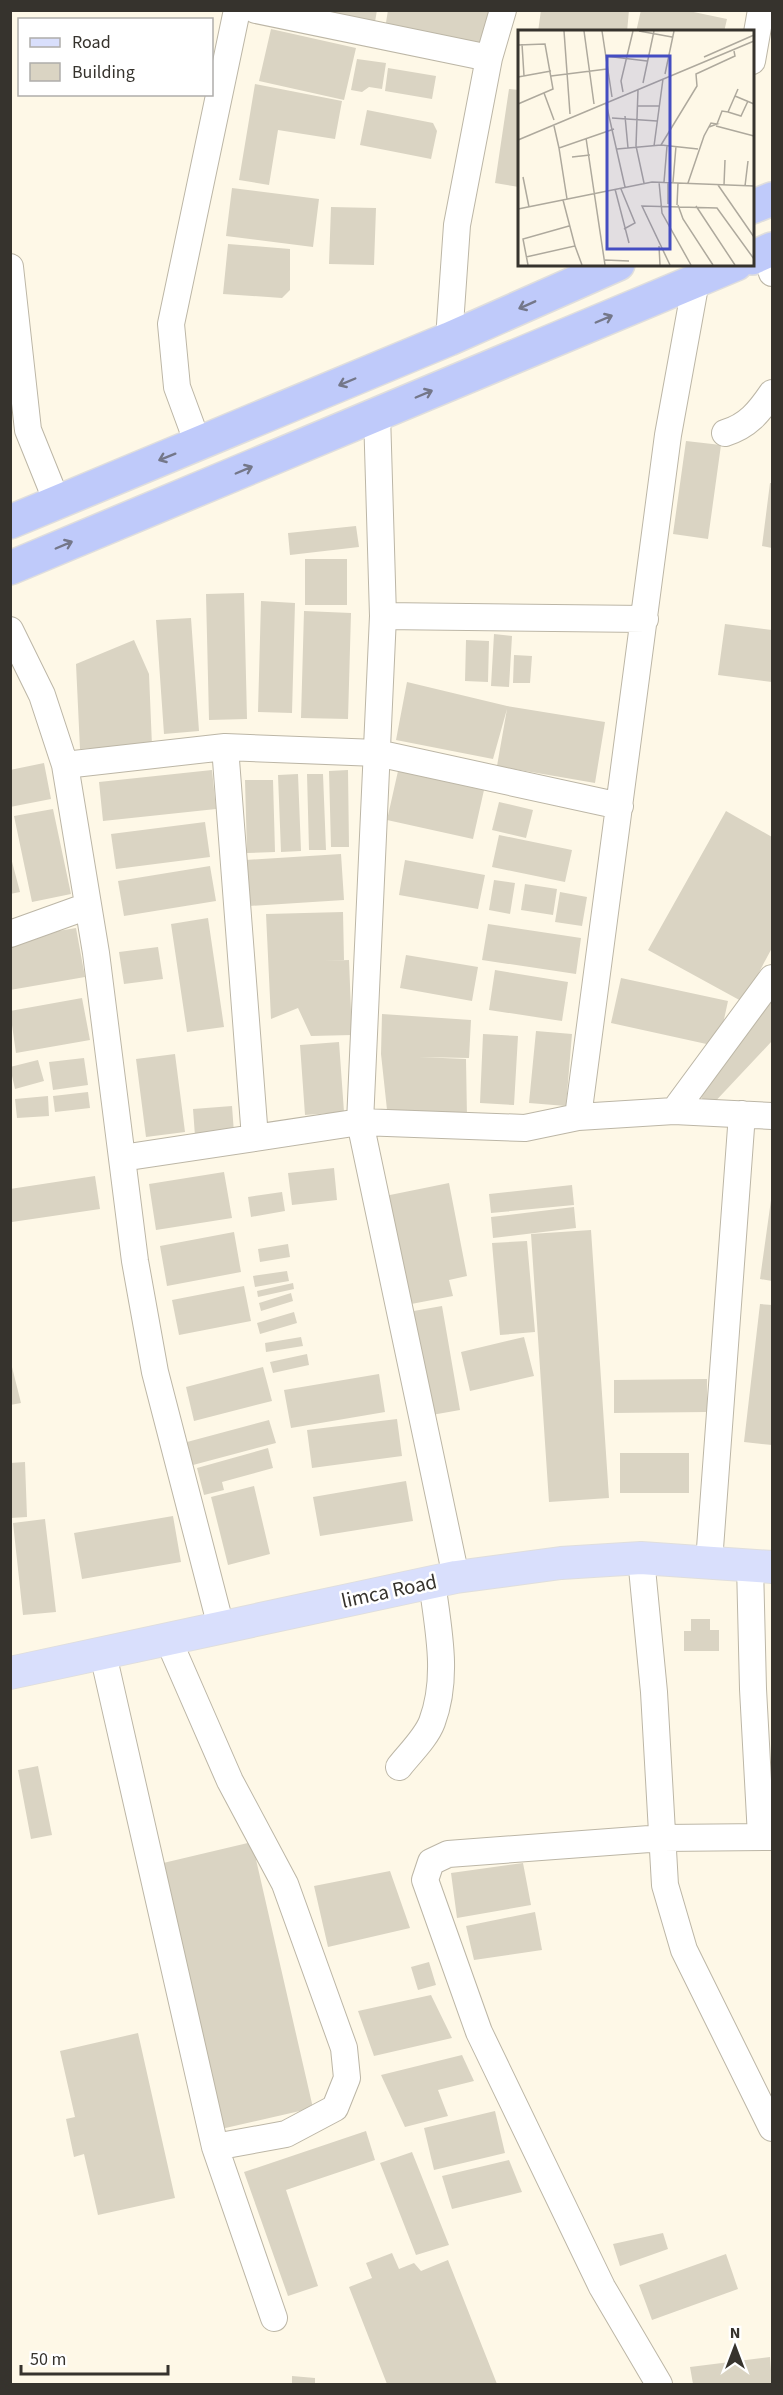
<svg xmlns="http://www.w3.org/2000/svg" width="783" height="2395" viewBox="0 0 783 2395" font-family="'Source Sans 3',sans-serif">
<rect width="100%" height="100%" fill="#fef8e7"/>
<path fill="#dad4c3" d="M291,10H377L374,28Z
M388,10H491L483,48L385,29Z
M541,10H629L627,32H538Z
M641,10H684L727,19L724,32H636Z
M271,29L356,48L344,100L259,81Z
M357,59L386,63L382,89L369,87L362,92L351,90Z
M388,68L436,76L432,99L385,91Z
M255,84L342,101L335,139L278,130L269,185L239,180Z
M509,89L519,90V187L495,183Z
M367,110L433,123L437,131L431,159L360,145Z
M232,188L319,199L313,247L226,236Z
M331,207L376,208L374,265L329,264Z
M228,244L290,249V290L282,298L223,294Z
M686,441L721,445L708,539L673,534Z
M770,483H772V548L762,546Z
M356,526L359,547L290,555L288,533Z
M305,559H347V605H305Z
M244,593L247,719L209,720L206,594Z
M261,601L295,603L292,713L258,712Z
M304,611L351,613L348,719L301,718Z
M191,618L199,731L164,734L156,620Z
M725,624L772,630V682L718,675Z
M494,634L512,636L509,687L491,686Z
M134,640L149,674L152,746L80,749L76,664Z
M466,640L489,641L488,682L465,681Z
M514,655L532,656L530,683H513Z
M407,682L507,706L605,722L595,783L497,766L507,709L493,759L396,740Z
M44,763L51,799L10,807V770Z
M212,770L216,809L103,821L99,782Z
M348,770L349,847H331L329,771Z
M398,771L484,790L473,839L387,820Z
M298,774L301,851L281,852L278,775Z
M307,774H323L326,850H309Z
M245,780H273L275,852L247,853Z
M499,802L533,810L526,838L492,830Z
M53,809L71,894L32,902L14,816Z
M726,811L772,837V948L743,1002L648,950Z
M205,822L210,857L116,869L111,834Z
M499,835L572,850L565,882L492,867Z
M10,854L20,892L10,894Z
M341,854L344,900L249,906L246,860Z
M405,860L485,875L478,909L399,895Z
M210,866L216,901L124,916L118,881Z
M494,880L515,883L510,914L489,910Z
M525,884L557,889L553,915L521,910Z
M560,892L587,897L582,926L555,922Z
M343,912L344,960L322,961L349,960L352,1035L311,1036L298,1008L271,1019L266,914Z
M208,918L224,1027L187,1032L171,924Z
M488,924L581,938L576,974L482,960Z
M76,928L85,977L10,990V939Z
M158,947L163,979L124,984L119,952Z
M406,955L478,967L472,1001L400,988Z
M495,970L568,982L562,1021L489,1010Z
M621,978L728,1001L720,1038L711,1045L611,1023Z
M82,998L90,1040L16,1053L10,1011Z
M772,999V1041L710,1107L698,1094Z
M382,1014L471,1020L469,1058L419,1057L466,1059L467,1118L388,1119L381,1054Z
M536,1031L572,1034L566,1106L529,1103Z
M483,1034L518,1036L514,1105L480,1103Z
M339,1042L344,1112L305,1115L300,1045Z
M175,1054L185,1132L146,1137L136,1059Z
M84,1058L88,1085L53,1090L49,1062Z
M38,1060L44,1081L15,1089L10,1067Z
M88,1092L90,1108L55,1112L53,1096Z
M48,1096L49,1116L17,1118L15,1099Z
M232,1106L234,1133L195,1136L193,1109Z
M334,1168L337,1200L292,1205L288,1173Z
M224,1172L232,1218L156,1230L149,1184Z
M95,1176L100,1209L12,1222L10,1189Z
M449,1183L467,1276L449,1280L453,1296L406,1305L385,1196Z
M572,1185L574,1205L491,1213L489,1194Z
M282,1192L285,1211L251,1217L248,1197Z
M771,1200H772V1281L760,1279Z
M574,1207L576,1228L493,1238L491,1217Z
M591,1230L609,1498L549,1502L531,1234Z
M234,1232L241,1272L167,1286L160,1246Z
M527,1241L535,1332L500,1335L492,1243Z
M288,1244L290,1257L260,1262L258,1249Z
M287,1271L289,1281L255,1287L253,1276Z
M293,1283L294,1289L258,1297L257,1291Z
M244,1286L251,1321L179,1335L172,1300Z
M291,1293L293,1301L261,1311L259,1303Z
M760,1304L772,1305V1445L744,1442Z
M442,1306L460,1410L426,1416L408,1312Z
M294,1312L297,1323L260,1334L257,1323Z
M301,1337L303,1346L266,1352L265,1343Z
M524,1337L534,1376L470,1391L461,1352Z
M307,1354L309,1365L273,1373L270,1362Z
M10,1359L21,1403L10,1405Z
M263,1367L272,1401L194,1421L186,1387Z
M379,1374L385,1412L291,1428L284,1390Z
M707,1379V1412L614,1413V1380Z
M397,1419L402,1456L312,1468L307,1430Z
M269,1420L276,1443L193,1465L187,1442Z
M268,1448L273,1468L222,1482L224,1490L204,1495L197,1468Z
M620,1453H689V1493H620Z
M25,1462L27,1517L10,1518V1463Z
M406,1481L413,1521L320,1536L313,1497Z
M254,1486L270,1554L228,1565L211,1497Z
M173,1516L181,1562L82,1579L74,1533Z
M45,1519L56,1612L23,1615L13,1523Z
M691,1619H710V1630H719V1651H684V1631H691Z
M38,1766L52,1835L31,1839L18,1770Z
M252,1842L313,2108L221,2129L159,1864Z
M523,1863L531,1905L457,1918L451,1873Z
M390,1871L410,1928L328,1947L314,1886Z
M535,1912L542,1950L474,1960L466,1926Z
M429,1962L436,1985L418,1990L411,1967Z
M431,1995L452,2038L374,2056L358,2011Z
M138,2033L175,2198L98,2215L84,2154L74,2157L66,2119L75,2117L60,2051Z
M462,2055L474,2081L438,2090L448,2116L405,2127L381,2075Z
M495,2111L505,2153L434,2170L424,2128Z
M366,2131L375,2160L286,2190L318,2286L288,2296L244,2172Z
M412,2152L449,2245L416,2255L380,2163Z
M509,2160L522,2192L452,2209L442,2176Z
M663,2233L668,2249L620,2266L613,2244Z
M392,2253L399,2269L414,2263L421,2271L448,2260L497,2384H387L349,2287L372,2278L366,2263Z
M726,2254L738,2289L652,2320L639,2285Z
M770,2357L772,2384H693L690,2367Z
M292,2376L315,2378V2384H292Z"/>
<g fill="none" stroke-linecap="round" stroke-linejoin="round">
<g stroke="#bcb6a6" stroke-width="28">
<path id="minor" d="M256,10L489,58
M752,61L761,10
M766,251L772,273
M10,267L28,430L57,502
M449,339L457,225L489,58L503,10
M377,414L383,616L360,1122L456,1577
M725,433C748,426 759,412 772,393
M198,444L177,387L171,324L237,10
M383,616L645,619
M10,630L42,695L65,765L96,953L135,1261L155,1372L221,1627
M225,747L255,1138
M65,765L225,747L377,753L620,806
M10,934L88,906
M674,1111L772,978
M578,1117L668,435L696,281
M122,1158L360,1122L525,1128L578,1117L674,1111L772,1116
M641,1558L654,1692L665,1885L684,1950L772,2128
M709,1562L742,1114
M750,1565L753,1689L761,1836
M168,1639L230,1781L285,1884L344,2048L347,2078L335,2108L286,2134L215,2147
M103,1654L215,2147L274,2318
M399,1767C409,1754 426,1738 432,1722C449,1677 438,1628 432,1582
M659,2384L602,2287L479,2032L425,1880L431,1862L448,1854L663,1838L772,1837"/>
</g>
<g stroke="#dfdedd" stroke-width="34">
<path id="major" d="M10,1673L456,1577L561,1563L641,1558L772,1567"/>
</g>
<g stroke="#dfdedd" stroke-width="36">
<path id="highway" d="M752,207L772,199
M752,258L772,249
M10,522L449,339L618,264
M10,568L736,264"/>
</g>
<use href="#minor" stroke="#fff" stroke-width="26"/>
<use href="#major" stroke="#d9dffc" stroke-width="32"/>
<use href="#highway" stroke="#bfcafa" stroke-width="33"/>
</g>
<defs><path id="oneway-shaft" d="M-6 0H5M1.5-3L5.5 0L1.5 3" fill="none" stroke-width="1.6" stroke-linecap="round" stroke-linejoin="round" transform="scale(1.5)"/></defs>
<g stroke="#747789">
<use href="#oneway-shaft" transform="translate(527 305) rotate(156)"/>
<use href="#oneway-shaft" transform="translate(604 319) rotate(-23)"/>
<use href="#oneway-shaft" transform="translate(347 382) rotate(157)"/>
<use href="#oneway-shaft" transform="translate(424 394) rotate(-23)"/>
<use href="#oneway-shaft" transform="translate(167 457) rotate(158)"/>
<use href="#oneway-shaft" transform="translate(244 470) rotate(-23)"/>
<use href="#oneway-shaft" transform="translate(64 545) rotate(-23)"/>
</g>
<g text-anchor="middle" stroke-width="5" stroke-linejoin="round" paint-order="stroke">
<g font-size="21" fill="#36332d" stroke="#fff">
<text transform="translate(389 1591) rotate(-12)" y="7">limca Road</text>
</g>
</g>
<g transform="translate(518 30)">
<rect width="236" height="236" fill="#fef8e7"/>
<path fill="none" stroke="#aea99d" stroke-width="1.5" d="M46,1L52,84M66,1L76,74M84,1L94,67M121,1L154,7M4,14L6,46M0,15L27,14L35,59L0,74M87,26L129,31M186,27L236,5M147,44L156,1M33,46L89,39M0,47L33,41M125,53L136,1M120,60L118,116L126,153M105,62L103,51L115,1M26,63L36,90M217,66L236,74M88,73L107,157M120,76H141M210,82L223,86L230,71M107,86L110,118M94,88L139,91M199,94L204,81L210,82L220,59M36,96L41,118M198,96L236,106M68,108L87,235M0,110L236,11M143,115L179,56L178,44L217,26L216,21M136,116L145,49M99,119L143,115L180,119M54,127L72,125M5,147L11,177M141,152L144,183L173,235M146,152L149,116M150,152V174M155,152L158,116M170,153L186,106L193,93L199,94L191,97M200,155L236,207M206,155L207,130M227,156L230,131M97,159L111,213M103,159L117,193L106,199M49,169L41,118L96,99M159,175L160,153M160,175L165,189L195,235M178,176L217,235M0,179L134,152L236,156M57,216L64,235M141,216L142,235M8,227L57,216L45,170M87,230L111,231M10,235L5,209L51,196M152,235L124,176L199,178L236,229"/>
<path fill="#444dc2" fill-opacity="0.15" stroke="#444dc2" stroke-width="3" d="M89,26H152V219H89Z"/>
<rect width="236" height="236" fill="none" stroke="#36332d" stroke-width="3"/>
</g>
<rect width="783" height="2395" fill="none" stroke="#36332d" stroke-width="24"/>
<rect x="18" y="18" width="195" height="78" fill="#ffffff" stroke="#afadab" stroke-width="1.5"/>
<rect x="30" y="38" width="30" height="9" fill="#d9dffc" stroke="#afadab" stroke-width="1.5"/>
<text x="72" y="48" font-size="18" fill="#36332d">Road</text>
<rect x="30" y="63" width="30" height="18" fill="#dad4c3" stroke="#afadab" stroke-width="1.5"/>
<text x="72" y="78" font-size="18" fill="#36332d">Building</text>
<g transform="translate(735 2347)" stroke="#ffffff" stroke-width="4.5" paint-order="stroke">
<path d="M0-4.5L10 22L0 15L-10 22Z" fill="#36332d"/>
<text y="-9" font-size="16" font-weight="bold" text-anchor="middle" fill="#36332d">N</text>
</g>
<path d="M21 2365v9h147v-9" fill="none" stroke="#36332d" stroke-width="3"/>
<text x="30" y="2365" font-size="18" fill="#36332d" stroke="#ffffff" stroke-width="4.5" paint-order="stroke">50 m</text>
</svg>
